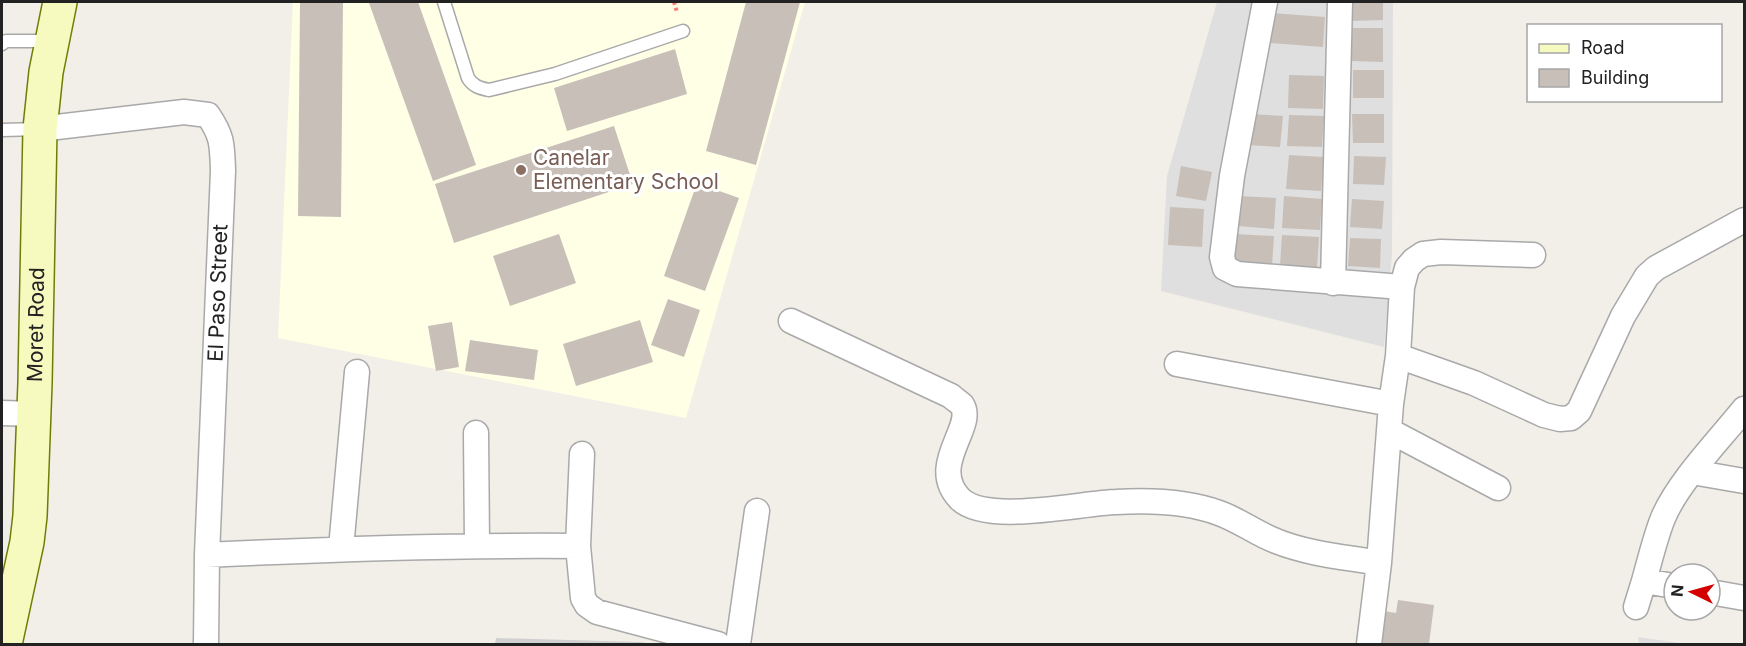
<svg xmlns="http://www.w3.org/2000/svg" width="1746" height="646" viewBox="0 0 1746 646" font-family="Inter,sans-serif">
<rect width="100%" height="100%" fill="#f2efe9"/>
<path fill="#e0dfdf" d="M1217,2H1393L1392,254L1384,347L1161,291L1167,176Z
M1638,637L1687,644H1639Z"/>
<path fill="#ffffe5" d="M293,2H805L686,418L278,338Z"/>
<path fill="#d0d0d0" d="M496,638L640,642L653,644H495Z"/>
<path fill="#c7bfb8" d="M300,2H343L341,217L298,216Z
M372,2H418L476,165L433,181L369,3Z
M746,2H800L756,165L706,151Z
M1351,2H1383V20L1351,21Z
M1272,13L1325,17L1323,47L1270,43Z
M1352,28H1383V62L1352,61Z
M675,49L687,94L567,131L554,88Z
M1353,70H1384V98H1353Z
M1289,75L1324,76L1323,109L1288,108Z
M1249,114L1283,116L1280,147L1247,145Z
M1352,114H1384V143H1353Z
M1289,115L1324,116L1322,147L1287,146Z
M614,126L633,184L454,243L435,184Z
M1289,155L1324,157L1321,191L1286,189Z
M1354,156L1386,157L1384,185L1353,184Z
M1181,166L1212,172L1206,201L1176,196Z
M697,183L739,198L705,291L664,276Z
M1239,196L1276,198L1274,229L1237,226Z
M1284,196L1322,199L1320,230L1282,228Z
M1352,199L1384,201L1382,229L1350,227Z
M1170,207L1204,209L1202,247L1168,245Z
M559,234L576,283L510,306L493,256Z
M1235,234L1274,236L1272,266L1233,264Z
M1282,235L1319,237L1317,268L1280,266Z
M1350,238L1381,239L1380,268L1348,266Z
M668,299L700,310L684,357L651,345Z
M640,320L653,362L576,386L563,344Z
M452,322L459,367L436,371L428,326Z
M470,340L538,350L534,380L465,371Z
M1398,600L1434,605L1429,644H1379L1384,611L1396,613Z"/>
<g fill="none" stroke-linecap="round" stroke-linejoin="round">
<g stroke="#a9a9a9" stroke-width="15">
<path id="lane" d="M444,2L468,78C473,86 479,88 489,90L555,74L683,31
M2,44L6,41H51
M2,130L39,129"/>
</g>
<g stroke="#a9a9a9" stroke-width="27">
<path id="street" d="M1265,2L1232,176L1222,257L1225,268L1237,274L1402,287
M40,129L184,112L208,115C223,137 222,145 223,171L207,555L206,644
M1333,283L1340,2
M791,321L951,396C954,399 959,402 962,405C976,427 927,465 960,499C987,525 1080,503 1116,502C1150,500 1187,501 1219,513C1239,520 1257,534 1276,541C1308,554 1345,557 1379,563
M1398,356L1474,383L1544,415L1560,419L1571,418L1579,411L1623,316L1647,276L1656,268L1744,220
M1177,364L1391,404
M2,413L34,414
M1390,431L1498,488
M476,433L477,545
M582,454L578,546L583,598L587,605L597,612L718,644
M1692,472L1744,481
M341,548L357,372
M207,555C331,549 454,545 578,546
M1644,581C1650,560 1655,538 1663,518C1678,482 1720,439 1744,409
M1710,592L1744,598
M1636,607L1644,581L1674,586
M738,644L757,511
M1369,644L1379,563L1391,404L1398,356L1402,287L1407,268L1414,260L1423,254L1441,252L1533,255"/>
</g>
<g stroke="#707d05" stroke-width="36">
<g id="secondary">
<path id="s1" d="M5,644L27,542L30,516L35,383L40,129L46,72L60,2"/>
</g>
</g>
<path stroke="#fa8072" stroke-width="4" stroke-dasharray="3 3" stroke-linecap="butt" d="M674,2L677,12"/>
<use href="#lane" stroke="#fff" stroke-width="12"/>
<use href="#street" stroke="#fff" stroke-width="24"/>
<use href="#secondary" stroke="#f7fabf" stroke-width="33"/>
</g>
<circle fill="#8d6e63" stroke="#fff" stroke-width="2" cx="521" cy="170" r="6"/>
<g text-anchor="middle" stroke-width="6" stroke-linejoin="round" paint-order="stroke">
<g font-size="21" fill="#785e54" stroke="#fff" text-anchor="start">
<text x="533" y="165">Canelar<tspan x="533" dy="24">Elementary School</tspan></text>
</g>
<g font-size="21" fill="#222" stroke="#fff">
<text transform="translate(218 293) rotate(-88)" y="7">El Paso Street</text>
<text dy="7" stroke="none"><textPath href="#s1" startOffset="322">Moret Road</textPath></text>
</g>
</g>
<rect width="1746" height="646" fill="none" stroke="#222222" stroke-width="6"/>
<rect x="1527" y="24" width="195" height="78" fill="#ffffff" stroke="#a7a7a7" stroke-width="1.5"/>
<rect x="1539" y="44" width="30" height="9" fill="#f7fabf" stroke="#a7a7a7" stroke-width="1.5"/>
<text x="1581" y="54" font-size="18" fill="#222222">Road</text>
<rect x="1539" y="69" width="30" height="18" fill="#c7bfb8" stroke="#a7a7a7" stroke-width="1.5"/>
<text x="1581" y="84" font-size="18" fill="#222222">Building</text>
<g transform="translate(1692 592) rotate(275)"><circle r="28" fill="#ffffff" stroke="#a7a7a7" stroke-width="1.5"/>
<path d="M0-4.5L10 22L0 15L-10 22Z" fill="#d40000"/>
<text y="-9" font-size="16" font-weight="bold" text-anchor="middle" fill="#222222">N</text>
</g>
</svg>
